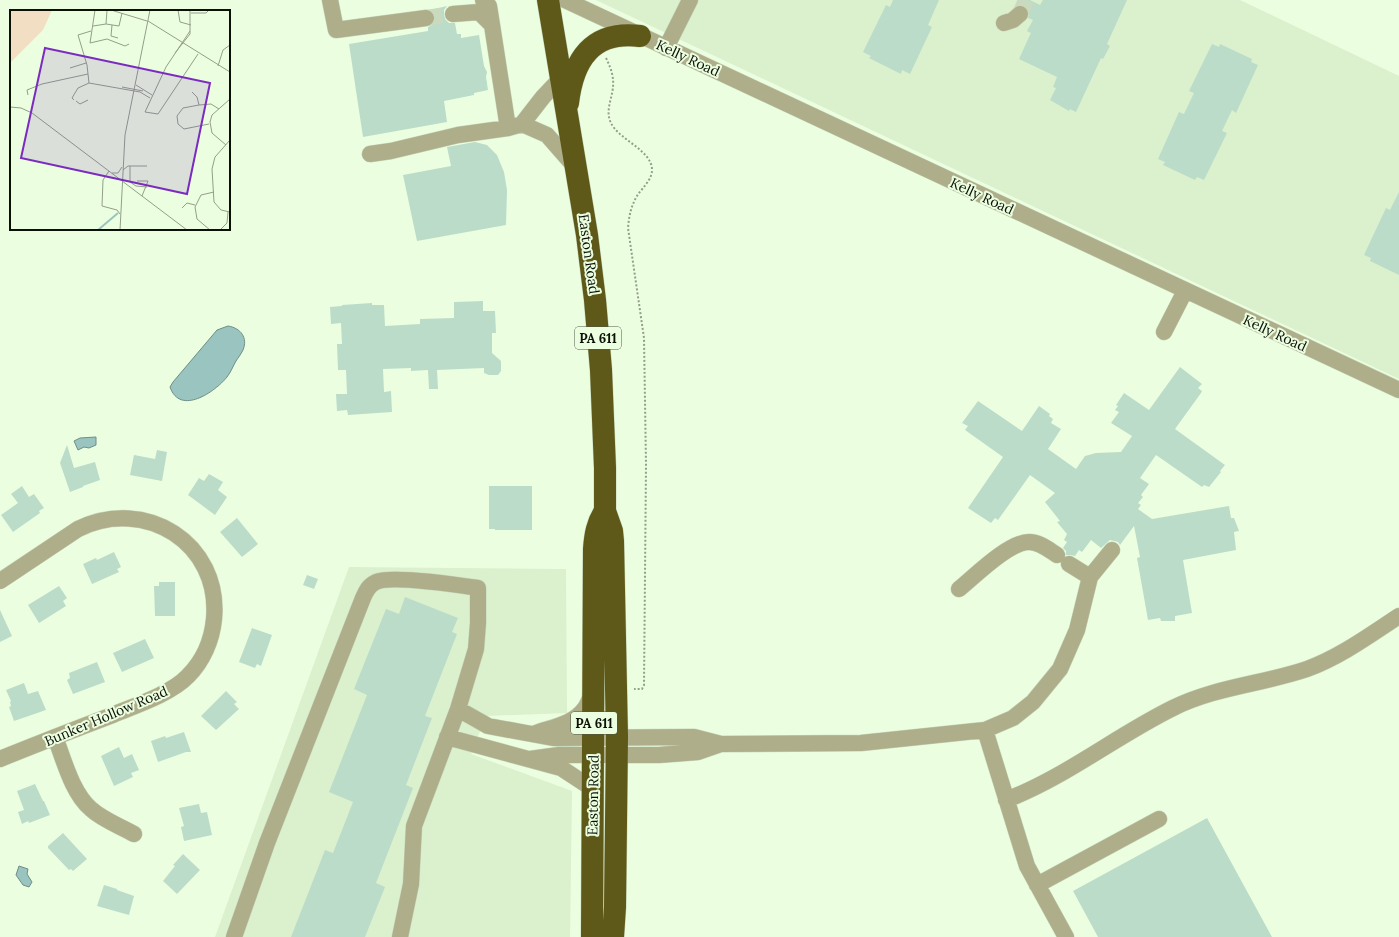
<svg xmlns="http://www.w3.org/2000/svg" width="1399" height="937" viewBox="0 0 1399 937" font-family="Lora,serif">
<rect width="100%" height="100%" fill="#ecfee0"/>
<path fill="#dbf0cd" d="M596,0H1240L1399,76V379Z
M349,567L566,569L567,713L486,716L471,754L572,791L570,937H215Z"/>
<path fill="#99c4bf" stroke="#6f8e88" d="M228,326C241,328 248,338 243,350C241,354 238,358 236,361C233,366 231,372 227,377C215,392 180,416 170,387L173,382L217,330Z
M96,437V445L89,448L84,447L78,450L74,441L80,438Z
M19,866L28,869L27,874L32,882L29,887L23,885L16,875Z"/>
<path fill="#bbdcc9" d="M893,0H939L928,25L932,27L910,74L902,70L901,74L869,58L871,56L863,52L886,5L890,7Z
M1019,0H1030L1040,5L1043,0H1127L1107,44L1110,46L1103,59L1101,58L1076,112L1070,109L1069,111L1050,100L1056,88L1053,87L1057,77L1019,59L1029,37L1031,33L1027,31L1033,20L1028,18L1029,13L1027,8L1023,5L1016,6Z
M447,6L444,10V14L445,19L449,23H455L457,34H461V38L479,35L484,66L487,72L486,77L488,90L474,93V95L444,101L447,122L363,137L349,44L428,31V27L432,25L435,22V17L434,13L430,10Z
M1212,44L1219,47L1220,44L1252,59L1251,62L1258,65L1236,113L1232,110L1222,131L1227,133L1204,180L1197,177L1195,180L1163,165L1165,162L1158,159L1179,112L1184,114L1194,93L1189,91Z
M475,142L487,145L497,155L504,172L507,190L506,225L417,241L403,175L451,166L447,147Z
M1399,192V275L1370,261L1371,258L1364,255L1386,208L1390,210Z
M483,301V311H495L496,333H492V353L501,361V371L498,375H489L484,373V368L437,370L438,389H429L428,370L411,371V368L383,369L384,392L391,391L392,412L348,415L347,410L337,411L336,394H347L346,370H338L337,344H342L341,323L331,324L330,307L342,306V305L372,303V305H384L385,326L420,324V319L454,318V302Z
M1180,367L1202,384L1198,388L1202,391L1201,393L1175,429L1225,465L1220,471L1221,472L1209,487L1204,485L1202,487L1156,455L1140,478L1149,484L1141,495L1143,497L1138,503L1141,505L1138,509L1152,519L1229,506L1231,518H1234L1239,531L1234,532L1236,550L1183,560L1192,613L1175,616V621H1161L1160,618L1148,620L1137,558L1140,557L1134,526L1120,545L1118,542L1110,540L1101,548L1091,540L1082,552L1079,550L1075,556L1070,555H1066V551L1063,548L1067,542L1064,540L1067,534L1057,522L1060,521L1045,502L1055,493L1030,475L998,520L995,518L991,523L968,508L1003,457L965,430L968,426L962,423L978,401L1022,431L1039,406L1050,414L1049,416L1053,419L1051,423L1061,429L1048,449L1076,469L1085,456L1096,453L1121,452L1132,436L1111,423L1119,412L1115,410L1118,406L1116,405L1124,393L1149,410Z
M67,445L74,468L95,462L100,480L83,486V487L70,492L60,463Z
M157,450L167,452L162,481L130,475L134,455L155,459Z
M209,474L223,482L218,490L227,497L215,515L188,495L199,478L204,481Z
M22,486L29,497L34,494L44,508L39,511L40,513L13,532L1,515L18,503L11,494Z
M489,486H532V530H495V529H489Z
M237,518L258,544L242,557L220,532Z
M114,552L121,567L117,569L119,572L92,584L83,564L96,558L97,560Z
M307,575L318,579L314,589L303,585Z
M159,582H175V616H155L154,586H159Z
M59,586L67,598L63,601L66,606L39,623L28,605Z
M405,597L458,618L452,632L457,634L425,716L432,718L406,785L413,788L376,883L385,887L365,937H291L325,850L333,853L353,802L329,792L367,695L354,689L386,609L399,614Z
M0,610L12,636L0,642Z
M252,628L272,635L261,666L257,664L255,668L239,662Z
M145,639L154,658L122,672L113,653Z
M97,662L105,682L73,694L67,680L70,678L69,673Z
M24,683L28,694L38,691L46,710L14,721L9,707L11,706L10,702L11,701L6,690Z
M226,691L237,702L234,704L239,709L216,730L201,716Z
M184,732L191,752H186L158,762L151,741L165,736L166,738Z
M119,747L124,758L132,754L139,770L131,773L133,777L114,786L101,756Z
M35,784L43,801H44L50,815L29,823L28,821L22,824L18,812L24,810L17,791Z
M199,804L201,813L207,812L212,835L184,841L181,827L184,826L179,808Z
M1207,818L1272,937H1098L1073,891Z
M63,833L87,859L73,871L71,869L69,870L48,848V846Z
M183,854L200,870L177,894L163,881L175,866L173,865Z
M104,885L117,889V890L134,896L129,915L97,906Z"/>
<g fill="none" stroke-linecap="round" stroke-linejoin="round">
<path stroke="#cadabf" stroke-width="16" stroke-dasharray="16 8" stroke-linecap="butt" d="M1020,14L1026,0
M426,18L453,14"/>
<g stroke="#c8d8bd" stroke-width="17">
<path id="minor" d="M330,0L336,30L426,18
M483,0L489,6L492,25L508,128
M565,0L1399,390
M453,14L479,12L492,25
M1004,23L1013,20L1020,14
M666,48L690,0
M522,124L547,135L575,167
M370,154L391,151L458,135L508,128L522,124L543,97L560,79
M1164,332L1185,291
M1090,577L1112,550
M0,581L78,529C145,496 221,543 214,619C212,640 203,661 188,676C171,694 134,706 110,716C73,730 37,744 0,759
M959,589C976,575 1009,542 1029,542C1040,542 1049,550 1057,555
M458,709L488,726L553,738L694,737L721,744L861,743L985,730L1013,718L1033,702L1060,669L1077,630L1090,577L1069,564
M985,730L1027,866L1066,937
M536,733C553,727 574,724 585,708C588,704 590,698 592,693
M55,737C64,760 72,793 91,809C103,820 120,826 134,834
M447,737L561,768L593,789
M530,759L559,755H659L698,752L721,744
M1006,800C1066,777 1116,736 1173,708C1215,687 1263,684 1307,669C1340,657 1370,635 1399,616
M1037,885L1159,819
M234,937L267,843L363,598C366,591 369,585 376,582C391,575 458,585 478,588V623L476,649L458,709L414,826L411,884L400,937"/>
</g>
<g stroke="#c8d8bd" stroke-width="23">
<path id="highway" d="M548,0L587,235L595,300L601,370L605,468V511L612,531L613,541L617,737L615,907L613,937
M568,103C573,60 592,30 640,36
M592,937L594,549C595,535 597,523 605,511"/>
</g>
<path stroke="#929f89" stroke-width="2" stroke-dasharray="2 2" stroke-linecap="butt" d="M606,58C611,68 614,77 613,87C612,99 605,111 611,123C619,140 652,150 652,170C652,180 642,188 637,196C631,206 629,216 628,228L644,338L646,465L644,685L642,689H634"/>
<use href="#minor" stroke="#afae8b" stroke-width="16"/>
<use href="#highway" stroke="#5e5918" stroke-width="22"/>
</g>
<g text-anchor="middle" stroke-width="4" stroke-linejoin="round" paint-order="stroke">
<g fill="#ecfee0" stroke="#4f5848" stroke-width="1">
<rect x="575" y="327" width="46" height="22" rx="3"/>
<rect x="571" y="712" width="46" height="22" rx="3"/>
</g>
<g font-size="13" font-weight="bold" fill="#0c1107">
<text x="598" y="343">PA 611</text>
<text x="594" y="728">PA 611</text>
</g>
<g font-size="14" fill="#0c1107" stroke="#ecfee0">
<text transform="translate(688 58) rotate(25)" y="5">Kelly Road</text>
<text transform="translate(982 196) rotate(25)" y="5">Kelly Road</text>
<text transform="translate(589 254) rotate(82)" y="5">Easton Road</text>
<text transform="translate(1275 333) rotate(25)" y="5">Kelly Road</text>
<text transform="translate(106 716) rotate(-23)" y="5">Bunker Hollow Road</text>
<text transform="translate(593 795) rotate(-89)" y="5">Easton Road</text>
</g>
</g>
<g transform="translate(10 10)">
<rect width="220" height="220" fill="#ecfee0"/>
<path d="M0,0H42L33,20L0,53Z" fill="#f1dec3"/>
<path fill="none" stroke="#99c4bf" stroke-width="2" d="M88,220L108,203"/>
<path fill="none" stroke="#929f89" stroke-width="1" d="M85,0L80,33L97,29L115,36L119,34M101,0L137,11M168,0L170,12L181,15M181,3H196L199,0M138,11L220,62M96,14L97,0M102,15L101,26L108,28M83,16L96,14L109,16L112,3M180,21L156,57L135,102L148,104L188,44M165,43L180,24V0M208,56L213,40L220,35M60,58L76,53M79,73L77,55L68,25L81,21M126,75L142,85M112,77L133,81M182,82L187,87L189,95M18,85L17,80L32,74L78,64M64,90L62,88L68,78L79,73L130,82L140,88M66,91L70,94L78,90M0,97L11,98L22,103L177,220M199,114L174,119L168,114L167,106L173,98L189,95L201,94L209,99M220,130L205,147L202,159L204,192L211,200L220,202M216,135L202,123L200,112L202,105L220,89M120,156V172L126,176L137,177M113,160L118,156H137M99,161L93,170L92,196L107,200L110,204M102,163H108L112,157M127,171H138L132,186M172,198L177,193L185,195M110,220L115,125L140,0M200,220L187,209L185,197L191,185L204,182M210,220L217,213L218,202"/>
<path fill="#7b2cbf" fill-opacity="0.15" stroke="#7b2cbf" stroke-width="2" d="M35,38L200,73L177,184L11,148Z"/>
<rect width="220" height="220" fill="none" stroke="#0c1107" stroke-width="2"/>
</g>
</svg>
